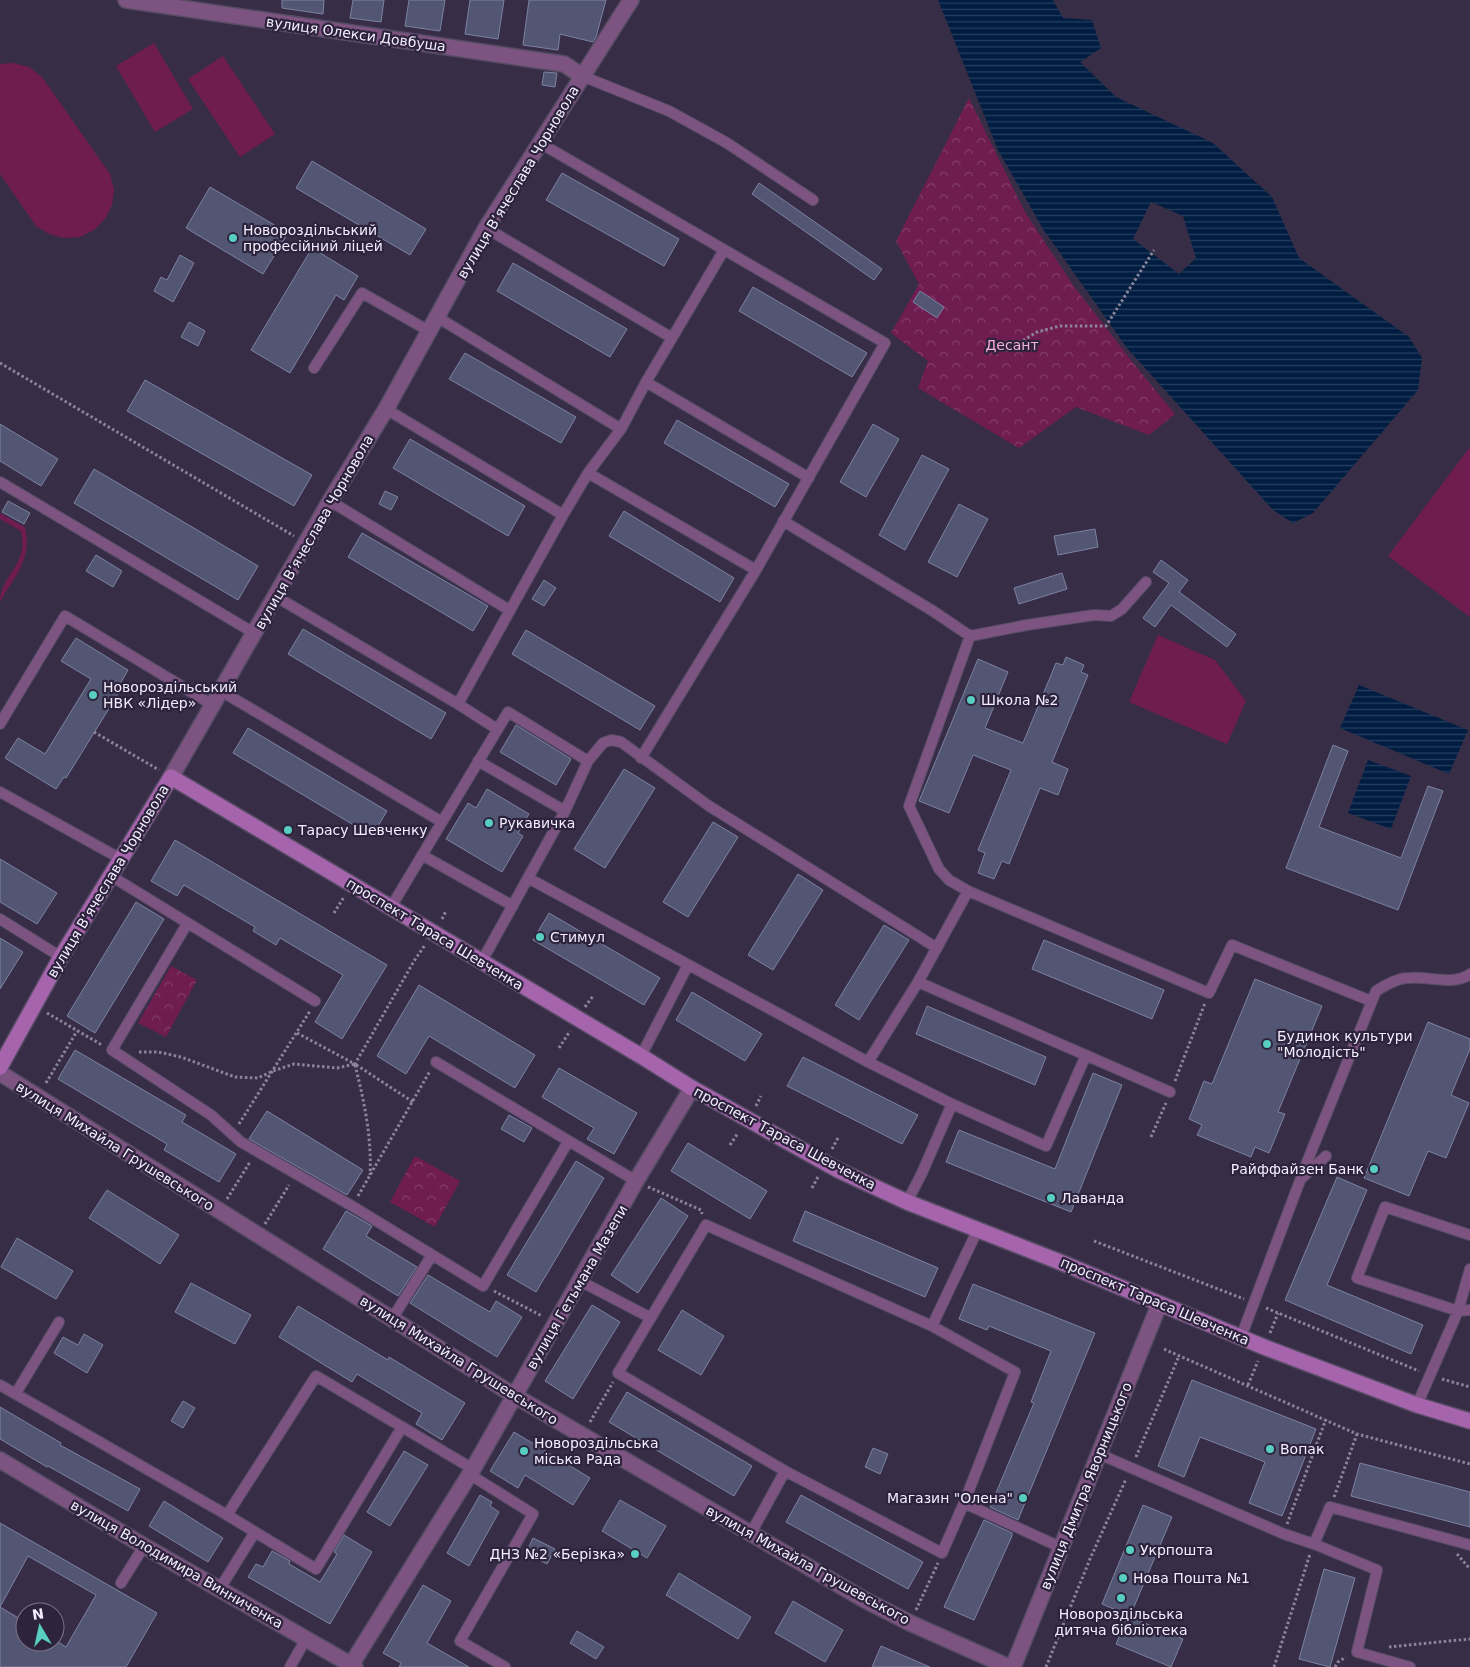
<svg xmlns="http://www.w3.org/2000/svg" width="1470" height="1667" viewBox="0 0 1470 1667" font-family="'DejaVu Sans',sans-serif">
<defs>
<pattern id="forest-crowns" width="20" height="18" patternUnits="userSpaceOnUse" patternTransform="scale(1.25)"><rect width="20" height="18" fill="#6f1c50"/><path d="M2 6a3 3 0 1 1 6 0M12 15a3 3 0 1 1 6 0" fill="none" stroke="#843d6a"/></pattern>
<pattern id="water-rules" width="6" height="5" patternUnits="userSpaceOnUse" patternTransform="scale(1.25)"><rect width="6" height="5" fill="#001d41"/><path d="M0 2.5h6" fill="none" stroke="#263e5e"/></pattern>
</defs>
<rect width="100%" height="100%" fill="#372d47"/>
<path fill="#6f1c50" d="M154,43L193,109L155,132L116,66Z
M223,56L275,134L240,157L188,79Z
M13,63L29,67L42,77L110,174L114,190L112,205L105,219L94,230L80,237L64,238L49,234L36,226L0,174V64Z
M1470,447V617L1388,556Z
M0,513L25,527C33,558 15,576 0,602C0,574 29,567 21,531L0,519Z
M1158,635L1215,660L1246,701L1227,744L1129,702Z"/>
<path fill="url(#forest-crowns)" d="M969,98L1025,212L1073,285L1134,364L1175,414L1149,435L1076,407L1019,448L918,388L928,361L891,333L919,284L896,241Z
M171,966L197,980L166,1037L138,1023Z
M415,1156L460,1181L435,1227L390,1202Z"/>
<path fill="url(#water-rules)" fill-rule="evenodd" d="M938,0H1053L1063,18L1092,20L1101,48L1080,62L1116,97L1213,143L1272,197L1299,258L1409,337L1422,358L1418,390L1313,513L1293,523L1273,510L1127,348L1043,229L998,150ZM1151,202L1183,216L1196,258L1179,274L1133,239Z
M1359,685L1468,730L1449,774L1340,728Z
M1368,760L1411,776L1391,829L1348,813Z"/>
<path fill="#525673" stroke="#7d82a2" fill-rule="evenodd" d="M282,0H324L323,14L282,8Z
M353,0H384L381,22L350,18Z
M409,0H445L440,31L405,26Z
M470,0H504L498,39L465,34Z
M529,0H606L596,37L593,42L560,34L558,50L523,45Z
M544,72L557,73L555,87L542,85Z
M312,161L426,229L410,255L296,188Z
M562,173L679,239L664,266L546,200Z
M759,183L882,269L874,280L752,194Z
M210,187L288,233L263,274L186,228Z
M312,248L358,276L344,300L336,295L290,373L251,350Z
M180,255L194,263L173,302L154,291L161,277L167,280Z
M513,263L627,329L610,357L497,291Z
M753,287L867,353L852,377L739,311Z
M920,291L944,307L937,318L913,302Z
M189,322L205,331L198,346L181,337Z
M465,353L576,417L561,443L449,379Z
M145,380L312,475L294,506L127,411Z
M677,420L789,484L775,507L664,443Z
M0,424L58,459L41,486L0,461Z
M873,424L899,439L866,497L840,482Z
M410,439L525,506L508,536L393,468Z
M922,455L949,469L905,550L879,535Z
M94,469L258,566L238,600L74,503Z
M385,491L398,497L391,510L379,504Z
M8,501L30,513L24,524L2,512Z
M959,504L988,519L957,577L928,562Z
M624,511L734,578L720,602L609,536Z
M1095,529L1098,547L1058,555L1054,536Z
M362,533L488,606L473,631L348,557Z
M96,555L122,571L113,587L86,571Z
M1161,560L1188,580L1179,592L1236,634L1227,647L1171,605L1155,627L1143,618L1169,583L1153,572Z
M1062,573L1067,589L1019,604L1014,588Z
M544,580L556,588L544,606L532,599Z
M303,629L446,713L431,739L288,654Z
M526,630L655,706L640,730L512,654Z
M76,638L128,670L120,684L123,686L66,778L64,777L56,789L5,758L18,738L45,754L91,679L61,661Z
M1066,657L1084,665L1081,672L1088,675L1052,762L1068,769L1058,795L1040,788L1009,864L1002,861L994,879L978,873L985,853L978,850L1011,770L973,755L949,813L919,801L978,659L1008,672L985,728L1023,743L1056,663L1063,665Z
M516,725L571,759L556,785L500,752Z
M248,728L387,811L372,836L233,753Z
M1333,745L1348,751L1319,827L1401,858L1428,786L1443,791L1398,910L1286,868Z
M624,769L655,788L605,868L574,849Z
M487,789L529,814L518,833L523,836L502,872L446,839L468,803L476,808Z
M713,822L738,837L688,917L663,902Z
M175,840L387,965L342,1039L315,1022L343,975L280,938L276,945L253,931L255,927L184,885L177,896L151,881Z
M0,859L57,893L37,924L0,902Z
M798,874L823,890L773,970L748,955Z
M136,902L164,919L95,1033L67,1016Z
M549,913L660,978L644,1005L533,940Z
M884,925L909,940L859,1020L835,1005Z
M0,938L23,952L0,989Z
M1044,940L1164,990L1152,1019L1032,969Z
M1255,979L1322,1006L1278,1112L1285,1114L1269,1153L1255,1147L1251,1157L1197,1135L1202,1125L1189,1119L1204,1081L1212,1084Z
M419,985L535,1055L515,1088L429,1036L406,1074L377,1056Z
M692,992L762,1034L745,1061L676,1020Z
M927,1006L1046,1057L1035,1085L916,1034Z
M1428,1022L1470,1039V1049L1451,1095L1469,1103L1446,1158L1428,1151L1409,1196L1364,1178Z
M75,1050L186,1115L182,1122L236,1154L219,1182L164,1150L167,1144L58,1079Z
M803,1057L918,1115L902,1144L787,1086Z
M559,1068L637,1113L614,1154L587,1139L594,1128L542,1097Z
M1093,1073L1122,1085L1071,1212L946,1162L959,1130L1055,1169Z
M267,1111L363,1170L347,1195L249,1139Z
M509,1115L532,1128L524,1142L501,1129Z
M688,1143L767,1191L750,1219L671,1171Z
M576,1161L604,1178L536,1292L507,1275Z
M1337,1177L1367,1190L1327,1285L1423,1325L1411,1354L1285,1300Z
M107,1190L179,1235L160,1264L89,1218Z
M661,1198L688,1216L638,1293L611,1275Z
M346,1211L372,1226L366,1236L417,1267L398,1296L323,1249Z
M805,1211L938,1268L925,1297L793,1241Z
M17,1238L73,1271L56,1299L1,1267Z
M428,1275L490,1312L496,1301L522,1317L497,1357L410,1303Z
M191,1283L251,1315L235,1344L175,1312Z
M973,1284L1095,1333L1018,1520L990,1507L1034,1403L1031,1402L1051,1351L989,1326L987,1330L959,1319Z
M592,1305L620,1322L573,1399L545,1381Z
M298,1306L388,1360L389,1357L465,1403L442,1440L416,1424L422,1413L357,1374L352,1382L279,1337Z
M682,1310L724,1336L701,1375L658,1350Z
M84,1334L103,1345L87,1373L54,1353L63,1337L78,1345Z
M1192,1380L1316,1429L1282,1516L1249,1503L1265,1462L1200,1437L1184,1477L1158,1466Z
M627,1392L752,1466L734,1496L609,1422Z
M183,1401L195,1408L183,1428L171,1421Z
M0,1407L61,1443L60,1445L140,1489L128,1511L48,1466L47,1467L0,1439Z
M514,1432L590,1478L573,1505L525,1475L518,1488L490,1471Z
M873,1448L888,1454L880,1474L865,1467Z
M404,1451L428,1465L390,1526L367,1512Z
M1360,1463L1470,1492V1527L1351,1496Z
M480,1495L492,1502L490,1506L499,1512L469,1566L447,1553Z
M801,1495L923,1562L908,1589L786,1522Z
M620,1500L666,1526L647,1558L602,1531Z
M164,1501L223,1538L208,1562L149,1526Z
M1143,1505L1172,1517L1130,1616L1102,1604Z
M984,1520L1012,1533V1536L974,1620L944,1607Z
M0,1523L157,1613L126,1667H0ZM28,1556L96,1595L66,1647L58,1642H25V1622L0,1607Z
M344,1535L372,1552L330,1624L248,1577L256,1564L263,1567L272,1551L290,1561L289,1564L320,1582L337,1554L334,1552Z
M533,1538L555,1549L547,1564L526,1553Z
M1324,1569L1355,1578L1330,1667L1299,1659Z
M679,1573L751,1617L738,1639L666,1595Z
M423,1585L451,1601L427,1643L469,1667H399L401,1663L383,1653Z
M793,1601L843,1630L825,1662L775,1633Z
M1128,1616L1183,1639L1171,1667L1116,1644Z
M577,1631L604,1647L596,1659L570,1643Z
M881,1646L930,1667H872Z"/>
<g fill="none" stroke-linecap="round" stroke-linejoin="round">
<g stroke="#554c64" stroke-width="12">
<path id="lane" d="M582,76L669,111L727,143L813,200
M540,143L885,343L756,570L641,758
M486,228L672,338
M437,317L621,429
M314,368L362,293L429,331
M646,382L809,478
M386,409L563,515
M588,473L756,570
M0,482L254,633
M330,501L509,610
M783,521L933,611L970,636L1027,625L1094,615L1111,616L1122,609L1146,582
M275,596L458,704L497,729
M221,691L442,822
M458,704L563,515L588,473L621,429L646,382L724,250
M0,724L65,616L213,705
M478,761L565,811
M0,792L121,859
M422,855L513,906
M111,876L315,1001
M528,878L868,1062L952,1104L1046,1146L1086,1055
M968,891L949,880L939,869L909,806L970,636
M391,907L508,712L588,761
M0,919L61,957
M187,924L112,1050L211,1115L241,1142L352,1206L483,1286L568,1142
M482,961L565,811L588,761L603,743L611,740L621,742L709,806L937,948
M918,982L1170,1092
M641,1056L688,965
M436,1062L636,1181
M868,1062L918,982L968,891L1209,993L1232,945L1371,1001
M1303,1177L1326,1156
M907,1202L922,1173L952,1104
M706,1225L932,1326L1015,1372L964,1503L942,1553L785,1471L618,1373Z
M1470,1235L1385,1207L1357,1278L1458,1311L1470,1310
M580,1281L651,1318
M392,1319L432,1255
M932,1326L978,1229
M1241,1337L1307,1162L1376,991C1386,985 1397,978 1409,978C1428,976 1454,986 1470,974
M0,1385L227,1515L316,1569L402,1427
M16,1393L59,1322
M1417,1405L1458,1311L1470,1269
M1099,1454L1284,1534L1314,1544L1330,1507L1470,1545
M469,1474L533,1514L460,1641L505,1667
M964,1503L1060,1547
M227,1515L316,1376L473,1469
M751,1533L785,1471
M1314,1544L1377,1570L1357,1652L1410,1667
M121,1583L144,1546
M219,1590L255,1532
M290,1667L306,1639"/>
</g>
<g stroke="#554c64" stroke-width="18">
<path id="street" d="M126,0L564,64L582,76
M171,777L330,501L386,409L486,228L631,0
M0,1073L515,1396L865,1600L910,1623L1009,1667
M0,1460L144,1546L355,1667
M351,1665L473,1469L636,1181L692,1088
M1013,1667L1159,1305"/>
</g>
<g stroke="#554c64" stroke-width="18">
<path id="secondary" d="M0,1067L61,957L171,777L641,1056L692,1088L838,1170L907,1202L1060,1262L1264,1347L1417,1405L1470,1421"/>
</g>
<path stroke="#8c849a" stroke-width="3" stroke-dasharray="2.5 2.5" stroke-linecap="butt" d="M1006,351L1037,332L1060,326H1106L1154,250
M0,363L294,536
M94,732L159,770
M334,913L344,897
M442,919L446,911
M585,1007L593,996
M47,1013L102,1045
M297,1033L355,1064L414,961L425,945
M559,1048L570,1031
M139,1052H158L181,1057L235,1077L258,1078L273,1071L294,1064L337,1068L355,1064L413,1102
M355,1065C364,1100 372,1138 370,1175
M1175,1081L1205,1003
M46,1083L77,1031
M756,1106L761,1096
M239,1124L310,1011
M1151,1137L1166,1103
M730,1145L738,1133
M832,1149L839,1136
M648,1187L701,1210L702,1214
M812,1188L819,1175
M358,1196L430,1071
M227,1199L250,1162
M265,1224L289,1185
M1094,1241L1244,1299
M494,1291L542,1316
M1266,1308L1419,1371
M1270,1333L1278,1313
M1164,1349L1357,1434L1470,1464
M1442,1379L1470,1387
M1248,1385L1258,1361
M590,1422L613,1382
M1136,1457L1179,1356
M1334,1497L1357,1434
M1287,1524L1326,1419
M1457,1554L1470,1569
M916,1610L938,1563
M1389,1647L1470,1639
M1046,1667L1090,1559L1126,1479
M1274,1667L1310,1554
M1335,1667L1338,1662L1346,1657"/>
<use href="#lane" stroke="#7d5481" stroke-width="10"/>
<use href="#street" stroke="#7d5481" stroke-width="15"/>
<use href="#secondary" stroke="#a664ad" stroke-width="15"/>
</g>
<g fill="#57cec1" stroke="#2d233c" stroke-width="2">
<circle cx="233" cy="238" r="5"/>
<circle cx="93" cy="695" r="5"/>
<circle cx="971" cy="700" r="5"/>
<circle cx="489" cy="823" r="5"/>
<circle cx="288" cy="830" r="5"/>
<circle cx="540" cy="937" r="5"/>
<circle cx="1267" cy="1044" r="5"/>
<circle cx="1374" cy="1169" r="5"/>
<circle cx="1051" cy="1198" r="5"/>
<circle cx="1270" cy="1449" r="5"/>
<circle cx="524" cy="1451" r="5"/>
<circle cx="1023" cy="1498" r="5"/>
<circle cx="1130" cy="1550" r="5"/>
<circle cx="635" cy="1554" r="5"/>
<circle cx="1123" cy="1578" r="5"/>
<circle cx="1121" cy="1598" r="5"/>
</g>
<g text-anchor="middle" stroke-width="4.5" stroke-linejoin="round" paint-order="stroke">
<g font-size="14" fill="#f3eeff" stroke="#2d233c">
<text transform="translate(356 34) rotate(8)" y="5">вулиця Олекси Довбуша</text>
<text transform="translate(518 182) rotate(-59)" y="5">вулиця Вʼячеслава Чорновола</text>
<text transform="translate(314 532) rotate(-60)" y="5">вулиця Вʼячеслава Чорновола</text>
<text transform="translate(108 881) rotate(-59)" y="5">вулиця Вʼячеслава Чорновола</text>
<text transform="translate(435 934) rotate(31)" y="5">проспект Тараса Шевченка</text>
<text transform="translate(785 1138) rotate(28)" y="5">проспект Тараса Шевченка</text>
<text transform="translate(115 1146) rotate(32)" y="5">вулиця Михайла Грушевського</text>
<text transform="translate(577 1287) rotate(-60)" y="5">вулиця Гетьмана Мазепи</text>
<text transform="translate(1155 1301) rotate(23)" y="5">проспект Тараса Шевченка</text>
<text transform="translate(459 1360) rotate(32)" y="5">вулиця Михайла Грушевського</text>
<text transform="translate(1086 1486) rotate(-68)" y="5">вулиця Дмитра Яворницького</text>
<text transform="translate(177 1564) rotate(30)" y="5">вулиця Володимира Винниченка</text>
<text transform="translate(808 1565) rotate(29)" y="5">вулиця Михайла Грушевського</text>
</g>
<g font-size="14" fill="#f3eeff" stroke="#2d233c" text-anchor="start">
<text x="243" y="235">Новороздільський<tspan x="243" dy="16">професійний ліцей</tspan></text>
<text x="103" y="692">Новороздільський<tspan x="103" dy="16">НВК «Лідер»</tspan></text>
<text x="981" y="705">Школа №2</text>
<text x="499" y="828">Рукавичка</text>
<text x="298" y="835">Тарасу Шевченку</text>
<text x="550" y="942">Стимул</text>
<text x="1277" y="1041">Будинок культури<tspan x="1277" dy="16">"Молодість"</tspan></text>
<text x="1364" y="1174" text-anchor="end">Райффайзен Банк</text>
<text x="1061" y="1203">Лаванда</text>
<text x="534" y="1448">Новороздільська<tspan x="534" dy="16">міська Рада</tspan></text>
<text x="1280" y="1454">Вопак</text>
<text x="1013" y="1503" text-anchor="end">Магазин "Олена"</text>
<text x="1140" y="1555">Укрпошта</text>
<text x="625" y="1559" text-anchor="end">ДНЗ №2 «Берізка»</text>
<text x="1133" y="1583">Нова Пошта №1</text>
<text x="1121" y="1619" text-anchor="middle">Новороздільська<tspan x="1121" dy="16">дитяча бібліотека</tspan></text>
</g>
<g font-size="14" fill="#f8b0d5" stroke="#2d233c">
<text x="1012" y="350">Десант</text>
</g>
</g>
<g transform="translate(40 1627) rotate(351)"><circle r="24" fill="#2d233c" stroke="#7c748a"/>
<path d="M0-4L9 19L0 12L-9 19Z" fill="#57cec1"/>
<text y="-8" font-size="14" font-weight="bold" text-anchor="middle" fill="#f3eeff">N</text>
</g>
</svg>
